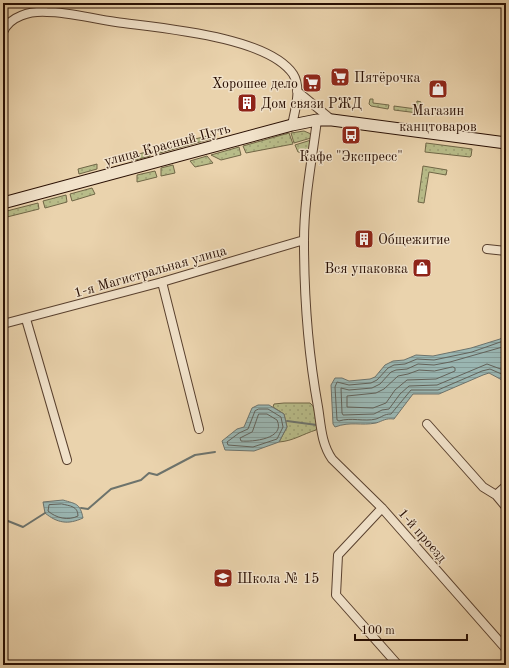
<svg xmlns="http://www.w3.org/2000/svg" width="509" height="668" viewBox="0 0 509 668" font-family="'Old Standard TT',serif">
<defs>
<pattern id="grass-dots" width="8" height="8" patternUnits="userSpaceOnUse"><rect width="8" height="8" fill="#b8bc89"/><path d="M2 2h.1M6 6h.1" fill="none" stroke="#9ea075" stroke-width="1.8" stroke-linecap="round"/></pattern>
<pattern id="water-rules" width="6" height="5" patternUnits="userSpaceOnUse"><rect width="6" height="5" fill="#9ab6b2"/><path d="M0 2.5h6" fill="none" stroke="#859b97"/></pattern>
</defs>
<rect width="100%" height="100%" fill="#ead3ad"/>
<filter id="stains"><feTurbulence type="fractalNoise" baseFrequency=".005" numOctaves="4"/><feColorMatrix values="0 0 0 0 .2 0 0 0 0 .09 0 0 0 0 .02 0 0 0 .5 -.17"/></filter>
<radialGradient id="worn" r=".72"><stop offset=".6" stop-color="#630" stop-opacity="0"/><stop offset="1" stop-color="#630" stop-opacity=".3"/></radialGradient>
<path fill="url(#grass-dots)" stroke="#706646" d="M370,99H373V103L389,105L388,109L371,106L369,104Z
M417,101L421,102L418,113L394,110V106L416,109Z
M304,131L311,134V138L294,143L291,133Z
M289,133L293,144L246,153L243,146Z
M211,135V139L156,154L155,149Z
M311,140L310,148L306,152H298L295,145Z
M426,143L472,149L471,156L470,157L425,152Z
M239,147L241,155L221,160L211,155Z
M150,151V156L132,161L131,156Z
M207,156L213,163L195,167L190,161Z
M97,164V169L79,174L78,169Z
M173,165L175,173L161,176V168Z
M423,166L447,170L446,175L429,172L424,203L418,202Z
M155,171L157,177L137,182V175Z
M92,188L95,194L72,201L70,194Z
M66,195L67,202L45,208L43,201Z
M38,203L39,209L3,218V212Z
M284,403H310C318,410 320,421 316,430C303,434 293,441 279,442L287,427L284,414L273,407L274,404Z"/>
<path fill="url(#water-rules)" stroke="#6d736c" d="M506,335V380H502L489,373L483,375L439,394H413L394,419C385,418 383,421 376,423C361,426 351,421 335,427L333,424L331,385L335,378H342L349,381L370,379L375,377L385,365L393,361L404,360L416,355L433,356L471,348L500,339Z
M258,405H269L284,414L287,427L279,442L254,451L225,450L222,441L237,429L244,427L252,408Z
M63,500C76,504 80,503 83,518C68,525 57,523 45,513L43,502Z"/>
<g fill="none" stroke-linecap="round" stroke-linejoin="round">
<path stroke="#62625a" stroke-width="1" d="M506,340L472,352L434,360L417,359L405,364L394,365L388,368L377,380L371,383L349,385L337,382L335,387L337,420L339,421C351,417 364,422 376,419C382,417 384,414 391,414L411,390H438L482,371L490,369L506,376
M506,346L450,362L434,365L418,364L407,369L396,370L391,372L380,384L372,388L349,390L341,388L342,413L343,415L374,414L382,410L389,409L400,394L409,386L437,385L487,364L506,371
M453,367L455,368V371L436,379L407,380L395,390L386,403L373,408L347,407V396L376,393L384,389L398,376L408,374L419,370L434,371Z
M259,409H268L281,417L283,427L277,439L253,447L228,445L227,442L239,433L248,429L255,411Z
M259,414H267L277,420C286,439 252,442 241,441L240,438L252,432Z
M62,504C70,506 78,506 78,516C68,521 56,518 48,511L49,505Z"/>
<path stroke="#6d736c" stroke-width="2" d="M287,421L317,425
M81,508L88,509L111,489L141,480L149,473L157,475L195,455L215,452
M3,519L23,527L45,513"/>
<g stroke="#59402e" stroke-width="10">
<path id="minor" d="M3,32C10,16 30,11 47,12C70,12 93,19 116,22C159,28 267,36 293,74C302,88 295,110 292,125
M297,91L332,120
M317,120C312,160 304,200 304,241C304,296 308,352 318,407C321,425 321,443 332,459L382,508L506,649
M487,249L506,251
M162,282L199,429
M26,319L67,460
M3,324L162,282L304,240
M427,424L483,487L496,495
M506,486L496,495L506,507
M382,508L338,555L336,595L398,665"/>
</g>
<g stroke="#290f03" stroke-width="13">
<path id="secondary" d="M3,203L292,125L317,120H332L506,143"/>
</g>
<use href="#minor" stroke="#f1e2ca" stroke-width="8"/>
<use href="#secondary" stroke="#f1e2ca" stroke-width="11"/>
</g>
<defs>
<g id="supermarket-square" transform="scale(1)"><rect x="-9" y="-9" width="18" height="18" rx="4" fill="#8f2418" stroke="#f1e2ca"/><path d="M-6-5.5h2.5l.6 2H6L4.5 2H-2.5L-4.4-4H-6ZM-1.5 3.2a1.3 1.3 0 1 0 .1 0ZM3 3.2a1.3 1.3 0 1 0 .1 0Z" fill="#fff"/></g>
<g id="shop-square" transform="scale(1)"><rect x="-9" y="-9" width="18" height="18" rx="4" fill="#8f2418" stroke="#f1e2ca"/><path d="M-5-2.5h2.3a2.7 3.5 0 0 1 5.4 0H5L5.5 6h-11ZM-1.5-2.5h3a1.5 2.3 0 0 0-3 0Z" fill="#fff"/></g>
<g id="building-square" transform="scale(1)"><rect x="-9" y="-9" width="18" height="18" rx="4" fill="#8f2418" stroke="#f1e2ca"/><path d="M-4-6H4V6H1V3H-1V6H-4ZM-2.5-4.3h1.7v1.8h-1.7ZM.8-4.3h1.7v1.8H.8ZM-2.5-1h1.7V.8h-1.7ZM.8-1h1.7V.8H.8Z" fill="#fff"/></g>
<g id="bus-square" transform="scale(1)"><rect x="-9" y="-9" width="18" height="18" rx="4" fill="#8f2418" stroke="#f1e2ca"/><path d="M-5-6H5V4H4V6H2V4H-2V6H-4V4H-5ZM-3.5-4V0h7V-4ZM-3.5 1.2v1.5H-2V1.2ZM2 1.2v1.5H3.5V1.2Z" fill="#fff"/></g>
<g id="school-square" transform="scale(1)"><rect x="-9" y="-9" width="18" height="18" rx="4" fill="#8f2418" stroke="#f1e2ca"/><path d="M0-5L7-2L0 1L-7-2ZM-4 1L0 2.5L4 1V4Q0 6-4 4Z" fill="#fff"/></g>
</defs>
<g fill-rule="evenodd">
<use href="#supermarket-square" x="340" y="77"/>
<use href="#supermarket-square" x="312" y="83"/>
<use href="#shop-square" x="438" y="89"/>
<use href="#building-square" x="247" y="103"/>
<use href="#bus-square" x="351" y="135"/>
<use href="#building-square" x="364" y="239"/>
<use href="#shop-square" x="422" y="268"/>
<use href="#school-square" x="223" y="578"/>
</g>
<g text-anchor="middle" stroke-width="3" stroke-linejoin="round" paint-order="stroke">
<g font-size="14" fill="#290f03" stroke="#f1e2ca" text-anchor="start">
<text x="354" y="82">Пятёрочка</text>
<text x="298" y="88" text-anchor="end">Хорошее дело</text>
<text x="261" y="108">Дом связи РЖД</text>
<text x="438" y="115" text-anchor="middle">Магазин<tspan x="438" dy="16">канцтоваров</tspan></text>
<text x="351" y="161" text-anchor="middle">Кафе "Экспресс"</text>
<text x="378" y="244">Общежитие</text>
<text x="408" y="273" text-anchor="end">Вся упаковка</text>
<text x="237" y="583">Школа № 15</text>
</g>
<g font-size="14" fill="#290f03" stroke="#f1e2ca">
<text transform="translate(167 144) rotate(-15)" y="5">улица Красный Путь</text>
<text transform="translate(150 271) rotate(-16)" y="5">1-я Магистральная улица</text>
<text transform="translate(423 535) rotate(49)" y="5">1-й проезд</text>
</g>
</g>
<rect width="509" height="668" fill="none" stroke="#ead3ad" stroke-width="16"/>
<rect x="4" y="4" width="501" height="660" fill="none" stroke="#290f03" stroke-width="2"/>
<rect x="8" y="8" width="493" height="652" fill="none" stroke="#290f03"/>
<path d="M355 634v6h112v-6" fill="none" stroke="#290f03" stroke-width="2"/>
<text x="361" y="634" font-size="12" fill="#290f03" stroke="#f1e2ca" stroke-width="3" paint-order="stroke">100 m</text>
<rect width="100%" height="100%" filter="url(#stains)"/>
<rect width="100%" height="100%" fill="url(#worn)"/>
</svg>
